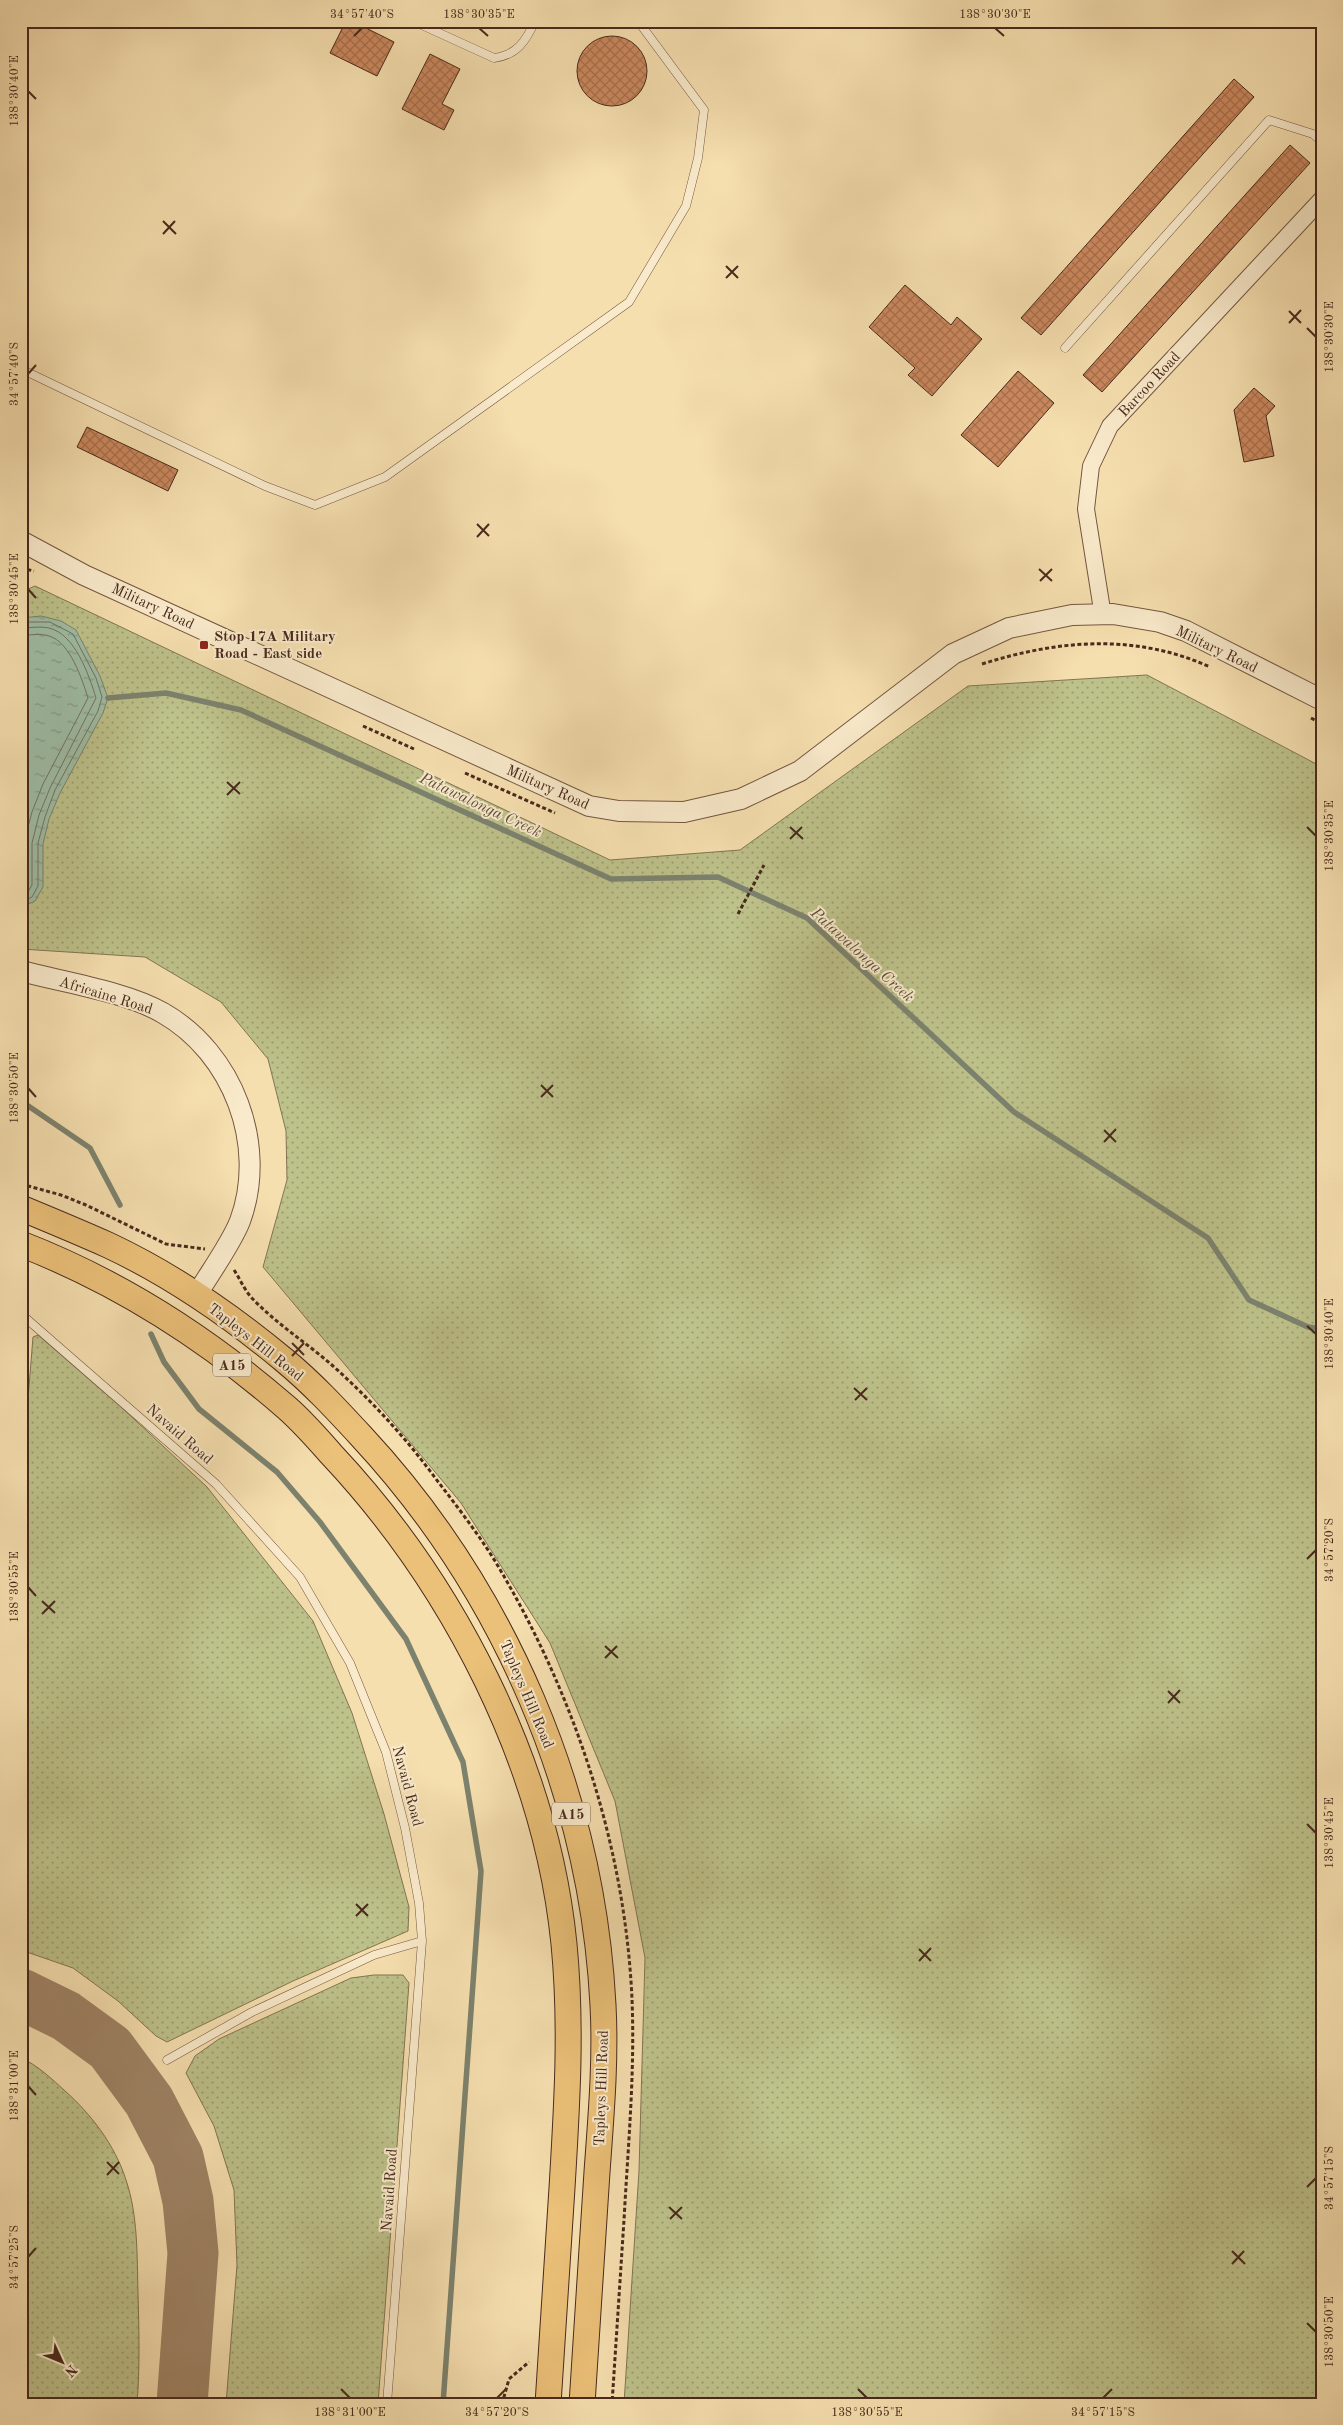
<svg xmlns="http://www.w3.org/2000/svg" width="1343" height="2425" viewBox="0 0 1343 2425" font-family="'Old Standard TT',serif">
<defs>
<pattern id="grass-dots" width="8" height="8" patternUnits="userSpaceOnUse" patternTransform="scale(1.25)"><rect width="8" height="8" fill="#bdc18a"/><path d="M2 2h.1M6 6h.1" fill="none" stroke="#9c9d70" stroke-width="1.8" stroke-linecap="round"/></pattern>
<pattern id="water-ripples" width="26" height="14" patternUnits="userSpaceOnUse" patternTransform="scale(1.25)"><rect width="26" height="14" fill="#9ebda5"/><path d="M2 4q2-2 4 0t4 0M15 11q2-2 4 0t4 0" fill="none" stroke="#839a86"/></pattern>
<pattern id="building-cross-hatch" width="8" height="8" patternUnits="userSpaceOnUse" patternTransform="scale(1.25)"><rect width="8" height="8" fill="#cb885e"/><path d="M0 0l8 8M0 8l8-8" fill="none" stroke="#a76f4d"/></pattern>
</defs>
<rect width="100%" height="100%" fill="#f6dfaf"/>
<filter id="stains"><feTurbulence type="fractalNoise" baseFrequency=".004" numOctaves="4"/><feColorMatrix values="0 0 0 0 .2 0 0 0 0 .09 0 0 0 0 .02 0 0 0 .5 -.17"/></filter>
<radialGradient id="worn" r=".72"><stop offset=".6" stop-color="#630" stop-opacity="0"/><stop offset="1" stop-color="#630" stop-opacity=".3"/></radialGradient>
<path fill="url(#grass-dots)" stroke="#827553" d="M35,586L610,860L740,850L968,686L1147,675L1322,767V2404H624L639,2171L645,1958L615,1801L550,1643L461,1503L263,1267L287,1180L286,1131L268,1059L221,1002L145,957L21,949V592Z
M38,1335L121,1407L207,1487L313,1621L352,1713L384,1814L409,1907L408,1931L293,1981L167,2042L156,2036L118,2001L73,1968L21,1950V1399H28L33,1337Z
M374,1975H403L409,1983L378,2404H226L237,2265L234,2190L214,2126L186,2073L195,2056L219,2039L351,1978Z
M21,2058C36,2064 52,2079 64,2090C91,2114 115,2145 126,2180C138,2215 137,2256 138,2293C139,2330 140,2367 137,2404H21Z"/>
<path fill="url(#water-ripples)" stroke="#7c826e" d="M41,616L61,621L76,630L100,676L108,698L103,713L60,793L49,819L43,844V887L35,901L26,905L21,916V618Z"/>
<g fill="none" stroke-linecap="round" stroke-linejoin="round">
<path stroke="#737360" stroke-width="1" d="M21,622H50L73,634L96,678L102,697L98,711L55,790L45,817L38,843V886L32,897L21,903
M21,628C30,628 40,626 49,628C75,634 89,675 96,698L50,788L39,815L32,843V885L28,892L21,895
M21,636C30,635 40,633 49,636C70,642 82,679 88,698L43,784L32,812L24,842V884L21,887"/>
<path stroke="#7c826e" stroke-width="5.5" d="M108,698L166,693L241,710L611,879L718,877L807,918L1014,1112L1208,1238L1249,1300L1308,1327L1322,1329
M21,1101L90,1148L120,1205
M151,1334L164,1362L199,1409L277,1472L320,1522L406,1639L463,1762L481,1871L443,2404"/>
<path stroke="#9f8466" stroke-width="51" d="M21,1994L66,2016L110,2048L149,2101L178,2157L188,2201L193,2253L182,2404"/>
</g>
<path fill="url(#building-cross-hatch)" stroke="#48291c" d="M346,21H352L394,42L377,76L330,53Z
M577 71a35 35 0 1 1 70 0a35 35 0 1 1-70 0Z
M430,54L460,69L442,104L454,110L444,130L402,109Z
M1234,79L1254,97L1041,335L1021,318Z
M1290,145L1310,163L1102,392L1083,375Z
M905,285L951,325L957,317L982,339L932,396L908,375L915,368L869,327Z
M1018,371L1054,403L998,467L961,435Z
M1254,388L1275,406L1266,416L1274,456L1244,462L1234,410Z
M87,427L178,470L168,491L77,447Z"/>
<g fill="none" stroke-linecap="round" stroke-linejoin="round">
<g stroke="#745641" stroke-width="9">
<path id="service" d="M413,21L494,58C517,55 526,41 535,21
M1065,348L1269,120L1313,134L1322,142
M21,369L265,486L315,505L385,477L629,302L686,206L698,158L704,110L638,21
M21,1314L216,1484L300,1577L350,1663L386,1752L405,1828L419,1903L422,1941L387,2404
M167,2060L252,2012L374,1955L422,1941"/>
</g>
<g stroke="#745641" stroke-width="18">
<path id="minor" d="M1103,616L1086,509L1091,466L1110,426L1322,199"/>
</g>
<g stroke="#745641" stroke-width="22">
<path id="tertiary" d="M21,541L84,575L589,806L619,811L684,812L741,799L800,771L953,654L1009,628L1072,615L1113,614L1160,622L1186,631L1322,700
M21,971C63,982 127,992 163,1013C233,1053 268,1145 240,1221C231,1244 209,1274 196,1296"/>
</g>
<g stroke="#48291c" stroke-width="27">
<path id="primary" d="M21,1208C50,1220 79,1232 108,1245C170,1274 231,1316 284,1360C312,1383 337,1410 361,1436C505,1591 592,1794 603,2005C606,2061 601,2116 597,2172C592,2249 587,2327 582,2404
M21,1244C119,1282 209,1340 287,1408C303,1422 317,1438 331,1454C454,1585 546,1764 564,1944C572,2026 567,2105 562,2188C557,2260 553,2332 548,2404"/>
</g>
<path stroke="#48291c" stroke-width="3" stroke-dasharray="4 2.5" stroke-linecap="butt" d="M21,568L34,571
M982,664C1058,640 1135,633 1210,667
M1311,718L1322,724
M363,726L414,749
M465,773L555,813
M738,914L764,865
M21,1184L61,1195L86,1205L166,1244L205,1249
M234,1270C240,1279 244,1289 251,1297C275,1323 307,1343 333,1366C371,1400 406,1438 436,1479C456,1505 477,1532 495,1561C574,1693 625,1845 632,1999C635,2073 628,2146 624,2220C620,2281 616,2343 612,2404
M502,2404L509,2379L529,2362"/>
<use href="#service" stroke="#f9eacb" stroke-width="8"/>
<use href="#minor" stroke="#f9eacb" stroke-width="16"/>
<use href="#tertiary" stroke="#f9eacb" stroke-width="20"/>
<use href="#primary" stroke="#ebc078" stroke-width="25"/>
</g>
<path fill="none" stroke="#48291c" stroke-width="2" d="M479,28L488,36M995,28L1004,36M354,36L362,28M28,91L36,99M163,221L176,234M163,234L175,221M726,266L738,278M726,278L738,266M1289,311L1301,323M1289,323L1301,310M1307,328L1316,337M28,374L36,365M477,524L489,536M477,537L489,524M1039,569L1052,581M1040,581L1052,569M28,589L36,598M227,782L240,794M227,795L240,782M790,827L803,839M1307,827L1316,836M790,839L802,827M541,1085L553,1097M28,1088L36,1097M541,1097L553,1085M1104,1130L1116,1142M1104,1142L1116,1129M1307,1326L1316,1334M292,1343L304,1355M292,1356L304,1343M854,1388L867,1400M855,1400L867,1388M1307,1559L1316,1550M28,1587L36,1596M42,1601L55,1613M42,1614L55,1601M605,1646L618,1658M605,1658L617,1646M1168,1691L1180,1703M1168,1703L1180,1690M1307,1824L1316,1833M356,1904L368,1916M356,1916L368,1904M919,1949L931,1961M919,1961L931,1948M28,2086L36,2095M107,2162L119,2174M107,2175L119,2162M1307,2187L1316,2178M669,2207L682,2219M670,2219L682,2207M1232,2251L1245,2264M28,2257L36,2248M1232,2264L1244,2251M1307,2323L1316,2332M341,2389L350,2398M858,2389L867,2398M497,2398L506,2389M1103,2398L1112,2389"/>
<rect fill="#8f2418" stroke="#f9eacb" stroke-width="2" x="199" y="640" width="10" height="10" rx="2.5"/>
<g text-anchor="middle" stroke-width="4" stroke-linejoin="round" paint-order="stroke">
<g fill="#f9eacb" stroke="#7d6350" stroke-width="1">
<rect x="213" y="1353.5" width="38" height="23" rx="4"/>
<rect x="552" y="1802.5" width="38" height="23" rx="4"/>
</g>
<g font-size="14" font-weight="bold" fill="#48291c">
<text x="232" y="1370">A15</text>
<text x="571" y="1819">A15</text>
</g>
<g font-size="15" fill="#48291c" stroke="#f9eacb">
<text transform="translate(1149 384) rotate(-47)" y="5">Barcoo Road</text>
<text transform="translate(153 606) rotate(25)" y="5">Military Road</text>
<text transform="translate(1217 649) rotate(26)" y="5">Military Road</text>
<text transform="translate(548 787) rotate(24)" y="5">Military Road</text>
<text transform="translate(106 995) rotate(17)" y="5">Africaine Road</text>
<text transform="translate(256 1342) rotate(38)" y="5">Tapleys Hill Road</text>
<text transform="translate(180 1434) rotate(41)" y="5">Navaid Road</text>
<text transform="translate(527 1694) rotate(67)" y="5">Tapleys Hill Road</text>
<text transform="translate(408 1786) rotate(75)" y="5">Navaid Road</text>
<text transform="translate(601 2088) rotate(-88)" y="5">Tapleys Hill Road</text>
<text transform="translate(389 2190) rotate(-86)" y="5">Navaid Road</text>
</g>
<g font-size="15" font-weight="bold" fill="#48291c" stroke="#f9eacb" text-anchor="start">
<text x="214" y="641">Stop 17A Military<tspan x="214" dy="17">Road - East side</tspan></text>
</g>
<g font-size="16" font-style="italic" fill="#5e4e3e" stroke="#f9eacb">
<text transform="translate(481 804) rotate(25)" y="6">Patawalonga Creek</text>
<text transform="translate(863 954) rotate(42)" y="6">Patawalonga Creek</text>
</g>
</g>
<rect width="1343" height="2425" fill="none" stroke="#f6dfaf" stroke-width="55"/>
<g transform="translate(62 2362) rotate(134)" stroke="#f9eacb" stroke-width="4" paint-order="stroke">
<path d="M0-4L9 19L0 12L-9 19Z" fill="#48291c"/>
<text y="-8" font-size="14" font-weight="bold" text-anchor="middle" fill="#48291c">N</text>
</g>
<rect x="28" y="28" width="1288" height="2370" fill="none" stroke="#48291c" stroke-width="2"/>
<g font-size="12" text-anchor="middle" fill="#48291c">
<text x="362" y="18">34°57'40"S</text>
<text x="479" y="18">138°30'35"E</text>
<text x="995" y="18">138°30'30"E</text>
<text transform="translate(14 91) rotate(-90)" y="4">138°30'40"E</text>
<text transform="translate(1329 337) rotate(-90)" y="4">138°30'30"E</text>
<text transform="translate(14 374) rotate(-90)" y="4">34°57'40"S</text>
<text transform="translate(14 589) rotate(-90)" y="4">138°30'45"E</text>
<text transform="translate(1329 836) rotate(-90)" y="4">138°30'35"E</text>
<text transform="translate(14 1088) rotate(-90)" y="4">138°30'50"E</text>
<text transform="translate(1329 1334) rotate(-90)" y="4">138°30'40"E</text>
<text transform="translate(1329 1550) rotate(-90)" y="4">34°57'20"S</text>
<text transform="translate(14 1587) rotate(-90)" y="4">138°30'55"E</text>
<text transform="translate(1329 1833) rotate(-90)" y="4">138°30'45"E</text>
<text transform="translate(14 2086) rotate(-90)" y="4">138°31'00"E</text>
<text transform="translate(1329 2178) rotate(-90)" y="4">34°57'15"S</text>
<text transform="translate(14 2257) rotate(-90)" y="4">34°57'25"S</text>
<text transform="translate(1329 2332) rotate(-90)" y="4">138°30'50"E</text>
<text x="350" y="2416">138°31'00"E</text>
<text x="497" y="2416">34°57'20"S</text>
<text x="867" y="2416">138°30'55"E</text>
<text x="1103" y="2416">34°57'15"S</text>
</g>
<rect width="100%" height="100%" filter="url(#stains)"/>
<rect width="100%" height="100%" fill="url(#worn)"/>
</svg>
